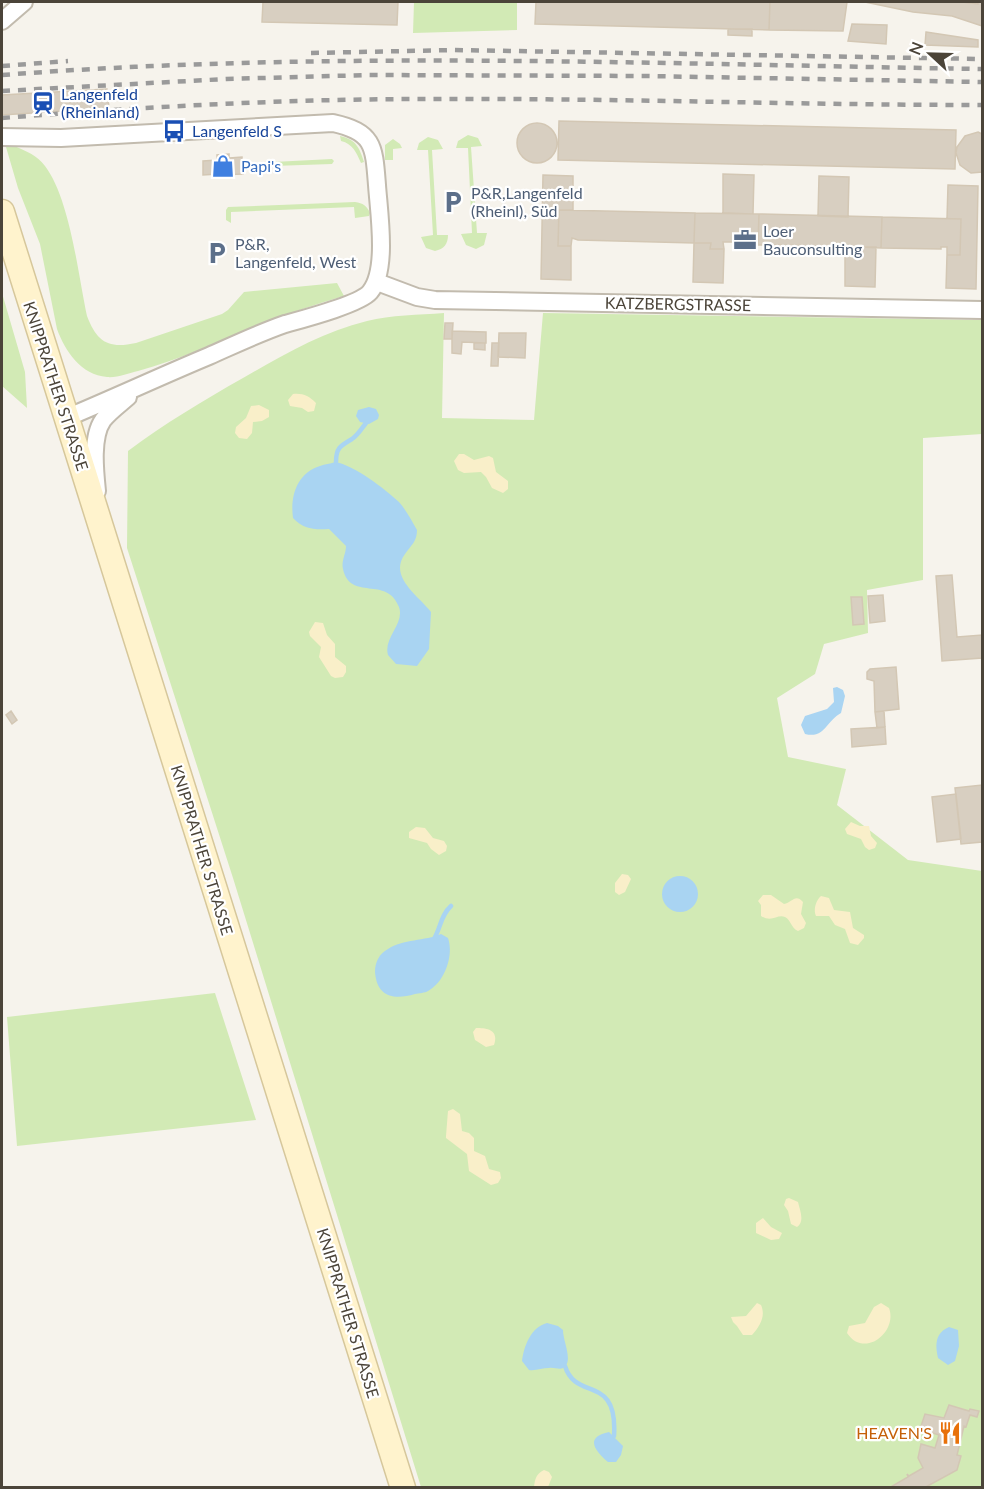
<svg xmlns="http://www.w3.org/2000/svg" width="984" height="1489" viewBox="0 0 984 1489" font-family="Lato,sans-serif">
<rect width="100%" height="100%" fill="#f6f3ec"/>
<path fill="#d2eab5" d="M414,2H517V30L413,33Z
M468,135L478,138L482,146L471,147L477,233H487L484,245L476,249L466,245L461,234L472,233L468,148H456L458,141Z
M340,136C356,139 360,149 364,162L361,163C356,152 353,144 341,141Z
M428,137L438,140L443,149L432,150L437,235H448C448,244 444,249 435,251L426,248L421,237L433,235L428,150H417L419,143Z
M393,139L400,144L402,148L393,149V160H385V145Z
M14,146C26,151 37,155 45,166C70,199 78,274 87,316C97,342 108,349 136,343L222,314L228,310L244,292L337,283L344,296C316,304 289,313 262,324C221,341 181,359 138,371C129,373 117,378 107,377C81,375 65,351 57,329L40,244L18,188L6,147Z
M332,159L334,161L332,164L273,166L271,164L273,162Z
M355,202C363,203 367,206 370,213L369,216L355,218L354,207L231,212V223L226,220V210L228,207Z
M2,293L25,372L27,408L2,386Z
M444,313L442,418L534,420L543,313L981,320L982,333V434L923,438V580L867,590L868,633L824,644L815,674L777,698L788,757L846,769L837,805L908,860L982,871V1487H421L233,878L127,548L128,451C164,424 204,400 243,378C283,355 322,332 367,321C391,315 419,315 444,313Z
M215,993L256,1120L17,1146L7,1017Z"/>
<path fill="#f9efc9" d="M293,394C303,393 309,396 316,403L314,411L308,412L302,408L290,406L288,400Z
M259,405L269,410V417L262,421L253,422L252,433L247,439L239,438L235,433L236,427L246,418L251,406Z
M459,454H464L474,460L489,456L493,458L496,472L508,481V489L503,493L492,488L486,477L481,472L464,473L458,470L454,461Z
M315,622L323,623L327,635L335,644V657L346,666V672L343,677L335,678L331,676L319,657L321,647L310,636L309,632Z
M851,822L860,826H869L871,836L877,843L875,848L869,850L865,847L861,839L847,834L845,829Z
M416,827L425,828L433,838L444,841L447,846L446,851L439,855L431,849L427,843L409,838V832Z
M622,874L628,875L631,879L625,892L619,895L615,892V883Z
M763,895H771L784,904C792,903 795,893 803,902L801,914L806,923L804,928L798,931C791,928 791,920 785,917C777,914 772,923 761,916V905L758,901Z
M821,896L829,898L834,910L850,912L853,928L864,935V938L858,945L850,943L845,929L835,925L829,916H816C813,910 816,900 821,896Z
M476,1028C488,1028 499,1030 494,1045L486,1047L475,1040L473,1032Z
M453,1109L460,1114L462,1131L469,1133L474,1138V1151L485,1156L489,1169L500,1172L501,1178L498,1183L491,1185L469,1171L467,1154L446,1138C446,1136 448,1112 448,1111Z
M789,1198L798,1202C800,1211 805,1221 797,1227L791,1224L788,1211L784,1205L786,1199Z
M763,1218L771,1227L782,1233L779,1239L771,1240L756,1233V1223Z
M757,1303L761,1305C766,1316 760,1326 752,1335H743L737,1326L733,1322L731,1317L746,1316Z
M881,1303L889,1308C898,1332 864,1359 847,1333L849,1326L865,1323L874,1307Z
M544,1470L549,1472L552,1477L548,1487H534C535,1479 536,1474 544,1470Z"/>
<path fill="#a9d4f2" d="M369,407L376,409L379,415L378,419L369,424L360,422L356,416L358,410Z
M335,462C354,465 385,489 399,502C406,510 412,521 417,530C417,542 411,545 405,554C388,577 419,596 431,612L429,649L417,666L396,664L388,655C383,638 405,624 399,607C387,575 350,602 343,569C341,561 346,554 346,546L329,529C314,530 303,529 293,518C290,496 297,473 320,466C325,464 330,464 335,462Z
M837,687L843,690L845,696L841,713C826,721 825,739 805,734L801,725L805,716L827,709L834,702L833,688Z
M662 894a18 18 0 1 1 36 0a18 18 0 1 1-36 0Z
M441,934L448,938C454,955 445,982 428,991C425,993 419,993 415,994C395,1000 377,998 375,972C375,962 379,954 388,949C403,939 425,941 441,934Z
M547,1323L558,1326L563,1330C563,1342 574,1362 563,1368C560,1370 553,1367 549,1368C542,1368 536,1371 529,1370L522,1361C524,1346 531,1327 547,1323Z
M949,1327L958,1330L959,1346L955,1361L948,1365L938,1358C935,1345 935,1333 949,1327Z
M609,1432L623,1446L621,1455L616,1462H608C595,1451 584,1437 609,1432Z"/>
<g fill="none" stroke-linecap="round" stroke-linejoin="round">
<path stroke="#a9d4f2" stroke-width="4.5" d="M336,462C336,448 340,446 352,439C358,435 362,428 366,423
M435,937C441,926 441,915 451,906
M565,1366C576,1402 618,1373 614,1436"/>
</g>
<path fill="#d8cfc1" stroke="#d3c7b4" stroke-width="1.5" d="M263,2H398L397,25L262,22Z
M536,2H770L769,30L535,24Z
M770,2H847L843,31L769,30Z
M865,2H962L978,4V2H982V26L952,16L913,12Z
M852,24L887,25L886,44L848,41Z
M728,29H752V36L728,35Z
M926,32L978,40V47L925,45Z
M107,89L109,108L2,115V95Z
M559,121L956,130L955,169L558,160Z
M517 143a20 20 0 1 1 40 0a20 20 0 1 1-40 0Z
M978,132L982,134V172L971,173L960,165L956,153L957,147L965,136Z
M229,154V158L242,157L243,174L218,175L217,155Z
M217,160L218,174L203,175V161Z
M723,174L754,175L753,214L723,213Z
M543,175L573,176V210H559L558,246H571V280L541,279Z
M819,176L849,177L848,217L818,216Z
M948,185L978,186L976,289L946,288L947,255H960L961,219H947Z
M559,210L695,213L694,243L578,240L572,238L571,246H558Z
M695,213L759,214L758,245L733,244V242H723L724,249H710L711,243H694Z
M759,214L882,217L881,248L859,247V252H845L846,244H836V246L758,245Z
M882,217L961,219L960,255H947V247H941V249L881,248Z
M694,243H711L710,249H724L723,283L693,282Z
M859,247H876L875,287L845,286V252H859Z
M445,323H453L452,339H444Z
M452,331L486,332V343L462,342L461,354L452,353Z
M499,333H526L525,358L498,357Z
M474,343H485V350L474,349Z
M492,343H499L498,366H491Z
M952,575L957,637L982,635V658L942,661L936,576Z
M883,595L885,621L870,623L868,596Z
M851,597H862L864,624L853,625Z
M896,667L899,709L875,712L874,681L867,679V672L870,669Z
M11,711L17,720L12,724L6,715Z
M884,711L885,727L877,728L875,712Z
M885,727L886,744L852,747L851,729Z
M982,785V842L961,844L955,788Z
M956,794L961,839L937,842L932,797Z
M949,1405L969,1411L970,1409L979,1411L977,1417L970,1415L966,1427L964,1426L957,1455L961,1456L957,1470L924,1488H889L908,1477L907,1474L909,1476L923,1468L918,1458L921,1444L935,1448L939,1435L920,1429L925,1414L944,1418Z"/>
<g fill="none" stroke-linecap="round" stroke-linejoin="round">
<g stroke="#c2bbae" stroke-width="20">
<path id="minor" d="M2,21L24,2
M2,137L61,138L333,123C374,132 374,146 377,185C379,214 388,270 370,292C360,304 303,319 285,324C259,333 234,345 209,356C161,376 114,398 66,418
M377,282L417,297L435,300L982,310
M97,491C95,472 91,437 103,420C109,412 120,404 128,397"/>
</g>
<g stroke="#d6c79b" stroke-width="27">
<path id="secondary" d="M2,212L403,1488"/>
</g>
<use href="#minor" stroke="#fff" stroke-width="16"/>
<use href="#secondary" stroke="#fff3cd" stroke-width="24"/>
<path stroke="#9a9a9a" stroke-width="4.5" stroke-dasharray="8 8" stroke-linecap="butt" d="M311,53L453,50L982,59
M2,66L68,61
M2,75C328,50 656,64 982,69
M2,91L226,79L368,75L645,76L982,82
M2,118C142,107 284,99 425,99C611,98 797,105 982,105"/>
</g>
<defs>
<g id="station-bare" transform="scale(1.8)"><path d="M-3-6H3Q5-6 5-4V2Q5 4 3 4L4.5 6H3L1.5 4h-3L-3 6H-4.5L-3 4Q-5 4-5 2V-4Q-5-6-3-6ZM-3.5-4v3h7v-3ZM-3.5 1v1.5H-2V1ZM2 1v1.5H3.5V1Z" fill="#1a4fb4" stroke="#fff" stroke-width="2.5" paint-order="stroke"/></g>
<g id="bus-bare" transform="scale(1.8)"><path d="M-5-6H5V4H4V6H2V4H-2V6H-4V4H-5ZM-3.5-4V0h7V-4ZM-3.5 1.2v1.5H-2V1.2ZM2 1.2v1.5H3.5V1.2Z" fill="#1a4fb4" stroke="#fff" stroke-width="2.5" paint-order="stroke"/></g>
<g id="shop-bare" transform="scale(1.8)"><path d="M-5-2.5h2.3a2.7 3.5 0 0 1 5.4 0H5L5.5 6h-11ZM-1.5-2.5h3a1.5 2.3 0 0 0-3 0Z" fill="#3f7fe0" stroke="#fff" stroke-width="2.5" paint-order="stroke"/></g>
<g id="parking-bare" transform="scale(1.8)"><path d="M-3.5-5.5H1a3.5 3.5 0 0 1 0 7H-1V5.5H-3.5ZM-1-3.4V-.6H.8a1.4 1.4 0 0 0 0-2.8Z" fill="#5c6f8a" stroke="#fff" stroke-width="2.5" paint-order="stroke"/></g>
<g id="office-bare" transform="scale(1.8)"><path d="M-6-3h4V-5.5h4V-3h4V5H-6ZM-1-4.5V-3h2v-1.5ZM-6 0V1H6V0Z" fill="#5c6f8a" stroke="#fff" stroke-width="2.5" paint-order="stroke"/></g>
<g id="restaurant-bare" transform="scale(1.8)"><path d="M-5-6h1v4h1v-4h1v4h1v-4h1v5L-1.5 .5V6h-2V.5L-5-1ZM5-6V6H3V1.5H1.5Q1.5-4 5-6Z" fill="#e8710a" stroke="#fff" stroke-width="2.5" paint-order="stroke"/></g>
</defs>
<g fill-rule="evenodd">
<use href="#station-bare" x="43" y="103"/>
<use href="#bus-bare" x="174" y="131"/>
<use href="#shop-bare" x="223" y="166"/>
<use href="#parking-bare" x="453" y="202"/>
<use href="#office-bare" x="745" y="240"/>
<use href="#parking-bare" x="217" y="253"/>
<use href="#restaurant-bare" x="950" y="1433"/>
</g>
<g text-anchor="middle" stroke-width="4.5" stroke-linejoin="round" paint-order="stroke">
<g font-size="16" fill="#164399" stroke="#fff" text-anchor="start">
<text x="61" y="100">Langenfeld<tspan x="61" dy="18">(Rheinland)</tspan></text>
<text x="192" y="137">Langenfeld S</text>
</g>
<g font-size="16" fill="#366cbe" stroke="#fff" text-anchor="start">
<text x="241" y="172">Papi's</text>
</g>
<g font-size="16" fill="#4e5e75" stroke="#fff" text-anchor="start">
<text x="471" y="199">P&amp;R,Langenfeld<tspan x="471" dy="18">(Rheinl), Süd</tspan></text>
<text x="763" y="237">Loer<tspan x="763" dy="18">Bauconsulting</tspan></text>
<text x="235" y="250">P&amp;R,<tspan x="235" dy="18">Langenfeld, West</tspan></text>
</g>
<g font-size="16" fill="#4b4439" stroke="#fff">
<text transform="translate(678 304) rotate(1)" y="6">KATZBERGSTRASSE</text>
<text transform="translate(56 386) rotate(72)" y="6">KNIPPRATHER STRASSE</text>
<text transform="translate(202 850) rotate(73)" y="6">KNIPPRATHER STRASSE</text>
<text transform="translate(348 1313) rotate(73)" y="6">KNIPPRATHER STRASSE</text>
</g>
<g font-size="16" fill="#c56008" stroke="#fff" text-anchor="end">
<text x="932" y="1439">HEAVEN'S</text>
</g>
</g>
<rect width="984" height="1489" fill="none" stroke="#4b4439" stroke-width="6"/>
<g transform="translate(930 54) rotate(292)" stroke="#ffffff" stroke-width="4.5" paint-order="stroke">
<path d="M0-4.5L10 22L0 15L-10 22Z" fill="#4b4439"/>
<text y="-9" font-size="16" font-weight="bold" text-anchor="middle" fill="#4b4439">N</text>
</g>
</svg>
